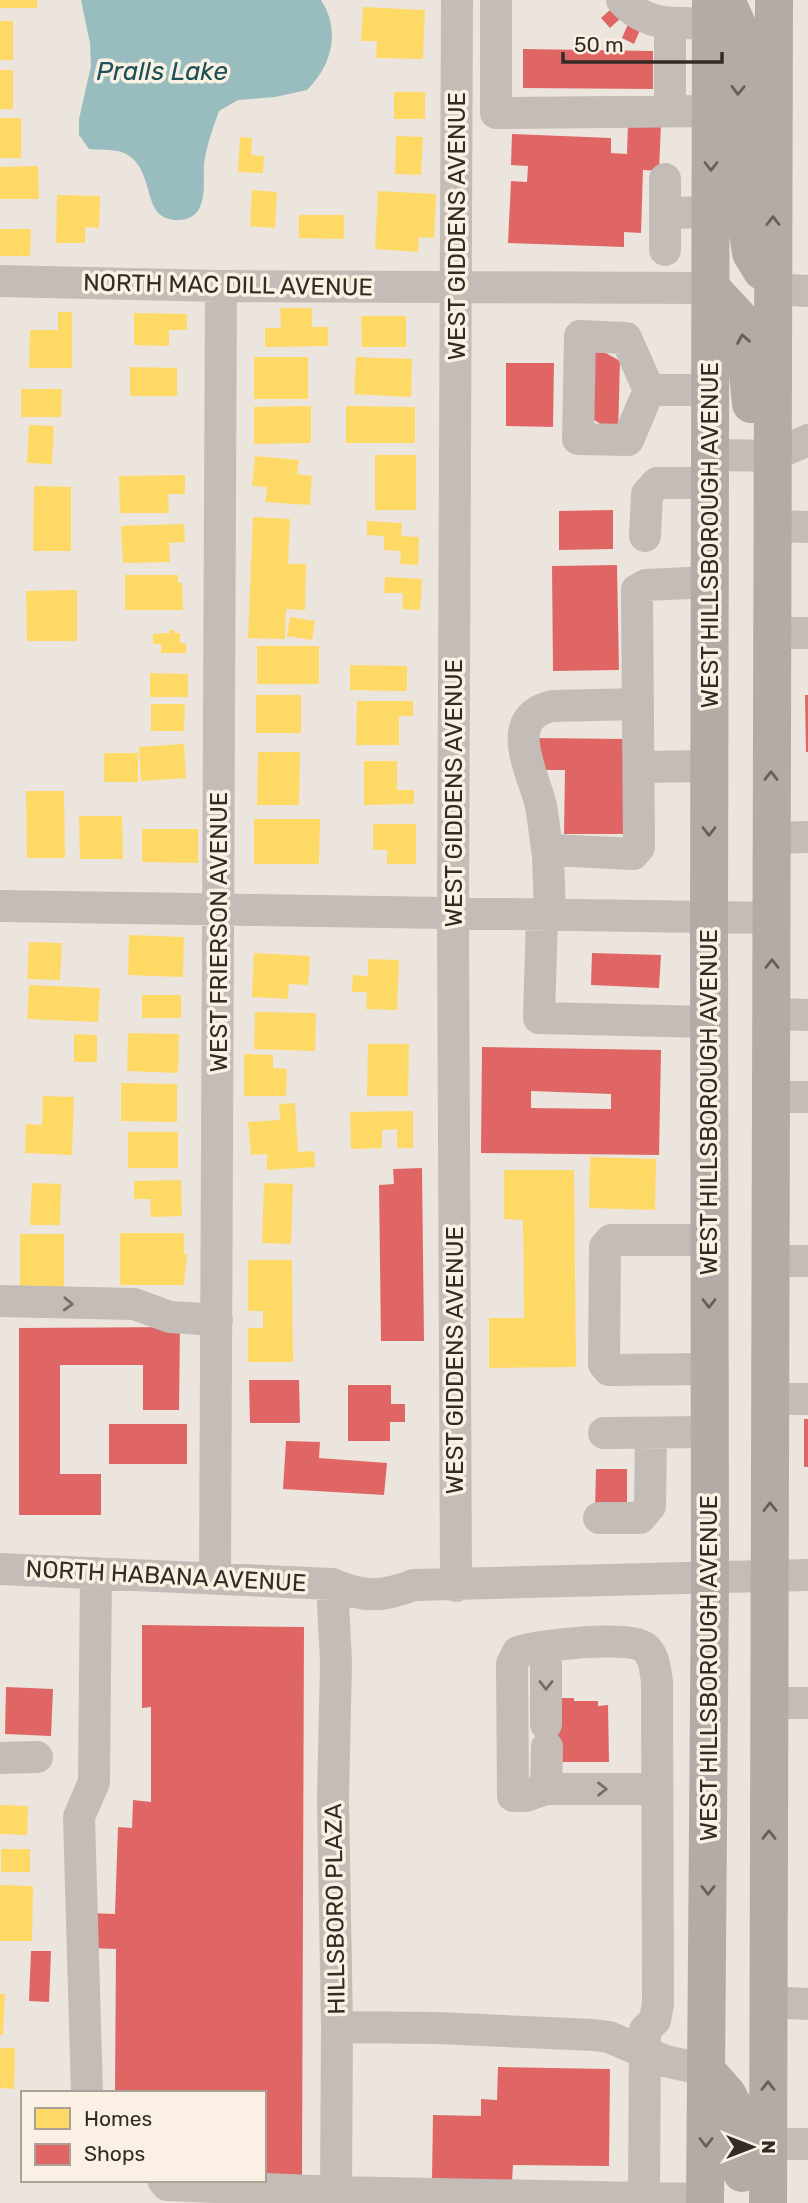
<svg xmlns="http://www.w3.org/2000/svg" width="808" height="2203" viewBox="0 0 808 2203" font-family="Rubik,sans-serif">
<rect width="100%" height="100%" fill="#ece5dd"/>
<path fill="#99bcbe" d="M81,0H321C341,31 332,65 307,90L275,97L238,100L219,111C213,128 206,147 204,164C203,179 206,192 200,207C196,216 188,220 178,220C143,220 155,182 134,160C122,147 105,151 89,149L79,135V119L91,66L90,43Z"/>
<path fill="#ffd966" d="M0,0H37V8H0Z
M363,7L425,10L423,59L376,58L377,41H361Z
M0,21H13V60H0Z
M0,70H13V109H0Z
M394,92H425V119H394Z
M0,118H21V158H0Z
M396,136L423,137L421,175L395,174Z
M240,137L252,138L251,155L264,156L263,173L238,172Z
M38,166L39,199H0V167Z
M252,190L277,192L275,228L250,226Z
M378,191L436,194L434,238L419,237L418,252L375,249Z
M57,195L100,196L99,228L85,227V243H56Z
M299,215H344V239L299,238Z
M0,229H31L30,256H0Z
M280,308H312V327H328V346L265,347V328H281Z
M58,312H72V368H29L30,330H58Z
M134,313L187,314V330H169V346L134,345Z
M361,316H406V347H362Z
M254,357H308V399H254Z
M356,357L412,359L411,397L354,394Z
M130,367L177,368V396H130Z
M21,389H62L61,417H21Z
M311,406V443L254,444V407Z
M346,406L415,407V443H346Z
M29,425L54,426L52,464L27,463Z
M375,455H416V510H375Z
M255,456L299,460L297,474L312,476L310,505L265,502L267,487L252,486Z
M185,475V494H168L169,513H120L119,476Z
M34,486L71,487V551H33Z
M253,517L290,519L288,564H306L305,610L286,609L285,639L248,638Z
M367,521L402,523L401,536L419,537L418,565L400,564L401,551L384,550V536L367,535Z
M184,524L185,542L169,543L170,562L123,563L121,526Z
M125,575H178V583H182L183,610H125Z
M385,577L422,579L420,610L402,609L403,593H384Z
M77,590V641H27L26,591Z
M290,617L315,621L312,640L287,636Z
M169,630H174V633H180V643H186V653H161V644H153V634L169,633Z
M257,646H319V684H257Z
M350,665L407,666V691L350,690Z
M150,673L188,674V697H150Z
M256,695H301V733H256Z
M357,701H413V716H399V745H356Z
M151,704H185L184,731H151Z
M184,744L186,778L141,781L139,747Z
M258,752H300L299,805H257Z
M104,753H138V782H104Z
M364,761H397V790H414V804L364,805Z
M26,791H64L65,858H27Z
M79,816H122L123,859H80Z
M254,819H320L319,864H254Z
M373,824H416V864H387V850H373Z
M142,829H198V863L142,862Z
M129,935L184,937L183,977L128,975Z
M29,942L62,943L60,980L27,979Z
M254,953L310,956L308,985L289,984L288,999L252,997Z
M368,959L399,960L397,1010L366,1009L367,992H352L353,975L368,976Z
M29,985L100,988L98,1022L27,1019Z
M142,995H181V1018H142Z
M255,1012L316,1013L315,1051L254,1049Z
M128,1033L179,1034L178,1073L127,1071Z
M74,1034L97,1035V1062H74Z
M368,1044H409L408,1096H367Z
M244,1054L273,1055V1068L287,1069L286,1096H244Z
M121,1083L177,1084V1122L121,1121Z
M43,1096L74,1097L72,1155L25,1153L26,1124L42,1125Z
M295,1103L298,1152L314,1151L315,1167L267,1170V1154L251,1155L248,1122L280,1120L279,1104Z
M413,1111V1148H397V1129L382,1130V1148L351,1149L350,1112Z
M128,1132H178V1168H128Z
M590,1157L656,1159L655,1210L589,1208Z
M504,1170H574L576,1367L489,1368V1318H524L523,1220L504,1219Z
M181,1180L182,1216L151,1217L150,1199H134V1181Z
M32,1183L61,1184L60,1225H30Z
M264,1183L293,1184L291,1244L262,1243Z
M120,1233H184V1254H187L184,1285H120Z
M20,1234H64V1288H20Z
M248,1260H292L293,1362H248V1328H263V1311H248Z
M0,1805L28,1806L27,1835L0,1834Z
M1,1849H30V1872H1Z
M0,1885L33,1886L32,1941H0Z
M0,1994H5L3,2035H0Z
M0,2048H15L14,2089L0,2088Z"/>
<path fill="#e06666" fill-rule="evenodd" d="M612,8L621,18L610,28L601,18Z
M628,24L640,30L634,44L622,38Z
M523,49L653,51V89L523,88Z
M628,123L661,124L659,171L643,170L641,233L624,232V247L508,243L511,181L527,182L528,166L511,165L512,134L611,138V153L627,154Z
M590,344L620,361L618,434L589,417Z
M506,363H554L553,427L506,426Z
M613,510V549L559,550V511Z
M617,565L619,670L553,671L552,566Z
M805,695H808V752H806Z
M534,738L627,739L626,834H564L565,770H534Z
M592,953L661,955L659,988L591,985Z
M482,1047L661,1050L659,1155L481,1153ZM531,1091L611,1094V1109L531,1108Z
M422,1168L424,1341H381L379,1185L394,1184L393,1169Z
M180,1327L179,1410H143V1365H60V1474H101V1515H19V1328Z
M249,1380H299L300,1423H250Z
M348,1385H391V1404H405V1422H390V1441H348Z
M804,1419H808V1467H804Z
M109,1424H187V1464H109Z
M286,1441L320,1442L319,1458L387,1463L384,1495L283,1489Z
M596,1469H627V1510H595Z
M142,1625L304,1627L302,2176L264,2179V2093L115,2092L116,1949L87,1948L88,1913L115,1914L118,1827L132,1828L133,1800L151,1802V1707L142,1708Z
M6,1687L53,1689L51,1736L5,1734Z
M561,1698H574V1701H598V1706L608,1705L609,1762H562L537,1747Z
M31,1951H51L49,2002L29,2001Z
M498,2067L610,2069L609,2166L513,2165L512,2181L432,2180L433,2115L481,2116V2099L497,2100Z"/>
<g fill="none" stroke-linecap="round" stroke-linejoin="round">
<path stroke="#c4bdb7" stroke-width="32" d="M622,0C648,28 676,23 711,23
M496,4V113L711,111
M670,23V111
M665,179V213
M665,250V213L711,212
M0,281L221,286L711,288
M773,289L808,291
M649,390L626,338L580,336L578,439L628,440L649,390H711
M711,455L772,456L808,440
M771,526L808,527
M645,536L647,494L657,483H711
M771,633H808
M639,767L709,766
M772,838L808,837
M548,855C545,839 544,822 541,806C534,774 500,718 552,706L638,704
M0,906L772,918
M542,915L539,1018L709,1022
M550,915L548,855L554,850L633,854L639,847L637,590L646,585L710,582
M772,1014L808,1015
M771,1097H808
M709,1240H611L605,1247L604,1364L609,1370L709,1369
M771,1261H808
M0,1301L134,1304L170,1317L217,1320
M770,1399H808
M604,1433L710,1432
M599,1518H640L650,1506L651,1433
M0,1569L332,1584C364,1598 382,1597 414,1585L808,1575
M215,1578L221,286
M332,1584L336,1662L333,1799L337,2027L436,2028L594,2035L609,2037L665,2061L706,2070
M456,1586L453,915L457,0
M546,1647V1724
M770,1703H808
M0,1758L37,1757
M546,1789L547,1747
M769,2002L808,2004
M87,2093L79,1817L94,1782L96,1573
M768,2144H808
M163,2180L167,2185L336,2192L644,2198L645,2030L655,2020L658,2004L657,1682C655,1669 655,1656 644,1647C629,1635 538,1645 518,1652L512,1664L513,1796H526L546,1789H657
M336,2192L337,2027
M644,2198L705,2199"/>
<path stroke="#b3aca6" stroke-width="38" d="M726,0L739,29L737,156L751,253L762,271
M711,288L738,317L744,333L751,404
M706,2070L727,2094L742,2122V2173
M705,2203L710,1577L709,916L711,0
M768,2203L774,0"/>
</g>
<defs><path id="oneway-chevron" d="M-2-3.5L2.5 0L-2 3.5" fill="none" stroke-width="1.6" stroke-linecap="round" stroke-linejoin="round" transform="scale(1.75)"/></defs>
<g stroke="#675f59">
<use href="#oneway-chevron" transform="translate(738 90) rotate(91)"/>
<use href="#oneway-chevron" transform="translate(711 166) rotate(90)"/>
<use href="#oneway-chevron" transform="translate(773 221) rotate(-90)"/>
<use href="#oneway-chevron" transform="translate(743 339) rotate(-100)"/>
<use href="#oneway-chevron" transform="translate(771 776) rotate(-90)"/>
<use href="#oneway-chevron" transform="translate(709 831) rotate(90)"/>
<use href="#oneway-chevron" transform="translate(772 964) rotate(-90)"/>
<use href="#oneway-chevron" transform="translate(709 1303) rotate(90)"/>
<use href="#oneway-chevron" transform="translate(770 1507) rotate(-90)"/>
<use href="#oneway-chevron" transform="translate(769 1835) rotate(-90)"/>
<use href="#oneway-chevron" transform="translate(708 1890) rotate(90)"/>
<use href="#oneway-chevron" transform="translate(768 2086) rotate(-90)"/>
<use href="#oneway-chevron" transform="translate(706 2142) rotate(90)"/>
</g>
<g stroke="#756d67">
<use href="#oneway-chevron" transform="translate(68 1304) rotate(2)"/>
<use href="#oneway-chevron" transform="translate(546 1685) rotate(90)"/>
<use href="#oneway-chevron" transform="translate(602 1789)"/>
</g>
<g text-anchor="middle" stroke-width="7" stroke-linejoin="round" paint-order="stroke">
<g font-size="24" fill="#342b25" stroke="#faf0e3">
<text transform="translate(457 226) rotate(-90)" y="8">WEST GIDDENS AVENUE</text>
<text transform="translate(228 285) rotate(1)" y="8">NORTH MAC DILL AVENUE</text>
<text transform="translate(710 535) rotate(-90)" y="8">WEST HILLSBOROUGH AVENUE</text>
<text transform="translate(454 793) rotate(-90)" y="8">WEST GIDDENS AVENUE</text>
<text transform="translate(219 932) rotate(-90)" y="8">WEST FRIERSON AVENUE</text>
<text transform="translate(709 1102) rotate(-90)" y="8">WEST HILLSBOROUGH AVENUE</text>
<text transform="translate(455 1360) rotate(-90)" y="8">WEST GIDDENS AVENUE</text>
<text transform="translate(166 1576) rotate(3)" y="8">NORTH HABANA AVENUE</text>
<text transform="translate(709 1668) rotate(-90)" y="8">WEST HILLSBOROUGH AVENUE</text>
<text transform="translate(335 1909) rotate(-91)" y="8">HILLSBORO PLAZA</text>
</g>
<g font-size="26" font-style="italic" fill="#195157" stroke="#faf0e3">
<text x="162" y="80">Pralls Lake</text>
</g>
</g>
<rect x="21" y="2091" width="245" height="91" fill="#faf0e3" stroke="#aba197" stroke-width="2"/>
<rect x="35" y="2108" width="35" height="21" fill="#ffd966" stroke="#aba197" stroke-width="2"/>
<text x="84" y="2126" font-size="21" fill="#342b25">Homes</text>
<rect x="35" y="2144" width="35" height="21" fill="#e06666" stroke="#aba197" stroke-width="2"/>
<text x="84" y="2161" font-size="21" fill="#342b25">Shops</text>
<g transform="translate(752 2147) rotate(90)" stroke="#faf0e3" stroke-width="5" paint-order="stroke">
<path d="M0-5L12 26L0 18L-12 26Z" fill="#342b25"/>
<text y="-10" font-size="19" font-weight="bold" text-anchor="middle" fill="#342b25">N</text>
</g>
<path d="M563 52v10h159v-10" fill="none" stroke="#342b25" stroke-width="3.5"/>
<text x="574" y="52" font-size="21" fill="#342b25" stroke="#faf0e3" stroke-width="5" paint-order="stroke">50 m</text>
</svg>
